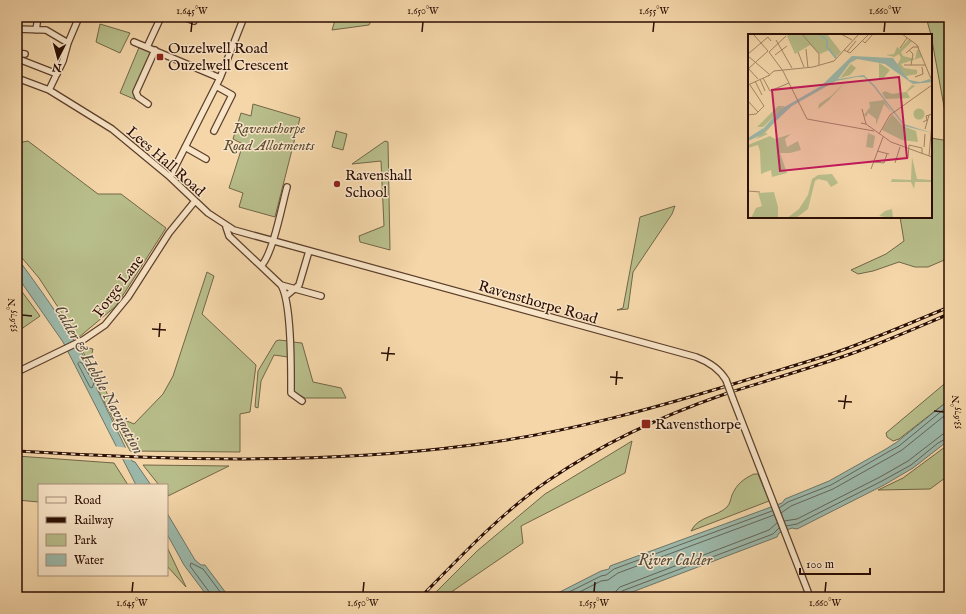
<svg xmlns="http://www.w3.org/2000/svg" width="966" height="614" viewBox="0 0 966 614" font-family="'IM FELL English',serif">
<rect width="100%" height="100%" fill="#f4d6a9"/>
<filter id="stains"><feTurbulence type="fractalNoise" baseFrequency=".005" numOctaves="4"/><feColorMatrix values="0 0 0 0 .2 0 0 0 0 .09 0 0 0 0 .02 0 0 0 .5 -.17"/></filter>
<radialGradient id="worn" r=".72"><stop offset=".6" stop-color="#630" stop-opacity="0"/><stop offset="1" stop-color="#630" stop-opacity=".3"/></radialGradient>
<path fill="#b8be8b" stroke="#726647" d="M336,17H373L369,25L332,30Z
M926,17H949V134L931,35Z
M100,24L130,33L120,53L96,42Z
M140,45L154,51L137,98L134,99L120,93Z
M253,104L300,118L275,217L239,207L243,193L229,188L243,144L233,139L241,113L251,116Z
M336,131L347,134L343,150L332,147Z
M931,138L949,141V258L928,267H915L899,262L873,271L858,274L851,270L886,254L904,241L900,217H931Z
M28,141L98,194H121L166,228L116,306L78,338L39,278L17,252V143Z
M385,141L388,142L390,250L360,242L359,236L384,226L381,161L352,164Z
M675,206L672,214L633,272L628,309L617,310L623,308L640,217Z
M207,272L214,276L202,314L256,365L250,412L240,414V452L130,451L98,390L100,385L80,346L93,349L90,361L120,418L134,424L163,394L173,376Z
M17,285L40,316L20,330L17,325V310L20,307L17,301Z
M279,340L288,341V357L274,355L261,381L258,408L255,407L258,371L276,341Z
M293,342L302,343L313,382L341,388L346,398H305L294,392Z
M949,380V400L899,439L893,441L887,437L886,433Z
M632,441L625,473L521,526L523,543L444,597H431L477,551L545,494Z
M949,444V475L930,489L878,490L903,478Z
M17,456L114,463L128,485H39V502L17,500Z
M143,465L229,466L168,496L167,485H159Z
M754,474H758L769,501L691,531C698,516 717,517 727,507C730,504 731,498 732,495C737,484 743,479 754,474Z
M167,547L186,587L167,566Z"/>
<path fill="#9cb9ab" stroke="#6f7568" d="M17,258C32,277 99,370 97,389L132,461L135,462L151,485H136L63,342L17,276Z
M949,400V440L913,468L884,485L797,529L792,528L779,533L777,537L619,597H550L601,571L609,569L610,566L782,503L785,499L829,481L886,449L897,442Z
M167,513L195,560L201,565H205L229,597H208L184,565L167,534Z"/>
<path fill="#f4d6a9" d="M113,446L128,448L133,459L136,460L120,459Z"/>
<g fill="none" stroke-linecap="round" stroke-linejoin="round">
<path stroke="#646457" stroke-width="1" d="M80,362L82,363L94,383L92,388L90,387L78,364Z
M779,508L788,502L831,485L888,452L899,446L949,405
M781,513L791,506L833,489L890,457L902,450L949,412
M784,521L797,519L880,477L908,461L943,434L949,432
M786,526L797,524L882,481L911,465L938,443L949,437
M211,597L210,593L190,566L191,563L203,569L224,597
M559,597L601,576L606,575L614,569L772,511
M570,597L601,581L608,580L618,573L774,515
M614,597L616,591L620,587L769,530L777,523
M619,597L622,591L773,534L779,528"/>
<g stroke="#5d402c" stroke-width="8">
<path id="minor" d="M184,17L194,21
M17,29L46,30L68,43
M36,30L38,17
M134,42L220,78
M147,47L161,17
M17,53L25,54
M21,60L57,74
M17,78L49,90L112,129L170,177L208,213L234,230L696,357C709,362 719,368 726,380
M49,90L63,61L68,43L79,17
M148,104L138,97L136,92L155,50
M214,131L232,95L216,86
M185,147L206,159
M170,177L220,78L244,17
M226,227L229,236L281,285L321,296
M261,266C273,254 282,205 287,187
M281,285C292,303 291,370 291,393L302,401
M286,296L299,285L309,251
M17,372L83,340L105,325L128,297L169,233L195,201
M733,399L810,597"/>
</g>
<use href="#minor" stroke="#f8e4c7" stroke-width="5.5"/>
<g stroke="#2b0e03" stroke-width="3">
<path id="rail" d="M17,451C168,460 321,465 472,445C568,433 663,406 756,377C789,367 823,358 856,345C887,333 918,320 949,307
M421,597C461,556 502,512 549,480C603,443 664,415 725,394C768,380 812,368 856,352C887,341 918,327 949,314"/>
</g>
<use href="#rail" stroke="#f8e4c7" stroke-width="1.5" stroke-dasharray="4.5" stroke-linecap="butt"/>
<g stroke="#5d402c" stroke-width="8" stroke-linecap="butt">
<path id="minor-bridge" d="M726,380L733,399"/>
</g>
<use href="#minor-bridge" stroke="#f8e4c7" stroke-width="5.5"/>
</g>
<path fill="none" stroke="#2b0e03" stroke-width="1.5" d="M191,32L192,22M422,32L423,22M653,32L654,22M884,32L885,22M22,315L32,316M152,329L166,330M159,337L160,323M381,353L395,354M387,361L389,347M610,377L623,378M616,385L617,371M838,401L852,402M844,409L846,395M934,411L944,412M132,592L133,582M363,592L364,582M594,592L595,582M825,592L826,582"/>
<g fill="#8f2418" stroke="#f8e4c7" stroke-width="1.5">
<rect x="156" y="53" width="8" height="8" rx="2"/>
<circle cx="337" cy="184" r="4"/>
<rect x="641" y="419" width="10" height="10" rx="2"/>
</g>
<g text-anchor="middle" stroke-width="3" stroke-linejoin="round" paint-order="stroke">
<g font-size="15" fill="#2b0e03" stroke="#f8e4c7" text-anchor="start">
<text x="168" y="53">Ouzelwell Road<tspan x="168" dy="17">Ouzelwell Crescent</tspan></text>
<text x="345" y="180">Ravenshall<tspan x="345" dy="17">School</tspan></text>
<text x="655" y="429">Ravensthorpe</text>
</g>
<g font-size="15" font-style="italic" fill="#5c4c33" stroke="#f8e4c7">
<text x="269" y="133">Ravensthorpe<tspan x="269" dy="17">Road Allotments</tspan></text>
</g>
<g font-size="15" fill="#2b0e03" stroke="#f8e4c7">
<text transform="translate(166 161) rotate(41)" y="5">Lees Hall Road</text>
<text transform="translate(118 286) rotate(-53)" y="5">Forge Lane</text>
<text transform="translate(538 302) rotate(16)" y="5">Ravensthorpe Road</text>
</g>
<g font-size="16" font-style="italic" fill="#534a3e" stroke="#f8e4c7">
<text transform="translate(100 379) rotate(61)" y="6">Calder &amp; Hebble Navigation</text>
<text x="675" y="565">River Calder</text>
</g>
</g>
<g transform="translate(748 34)">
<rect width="184" height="184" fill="#f4d6a9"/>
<path d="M41,0H79L93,18L87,24L81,16L72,20L62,11L47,20L39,2ZM161,5L164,7L153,18L155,22L167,25L169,16H171L174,23L153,30L156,34L169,36V40L158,42L149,31L153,24L151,20L146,23L138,21L146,20L149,13L152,15ZM131,29L142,36L134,46L131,44ZM103,30L108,34L102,41L92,44ZM100,45L81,66L70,75L71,70L83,62ZM164,51L167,52L159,58L162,64L138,65L134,59L137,57L144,60L158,58ZM136,66L144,79L136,70L128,91V85L120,79L118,83L116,81L122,73L121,68ZM30,72H37L15,93H9ZM165.5 80a5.5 5.5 0 1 1 11 0a5.5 5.5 0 1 1-11 0ZM35,79L17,99L20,100L8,105ZM144,80L155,92L168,97L170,108L154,106L134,96ZM120,99L127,102L125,114L118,113ZM43,100L37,105L39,113L50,107L53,116L42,119H32L39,139L24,143L23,136L13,140L12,117L10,111L0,114V111L22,102L27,105ZM164,123L169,145L184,146V148H167L166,155L163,148H143L144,145L163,146ZM84,140L90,149L83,153L79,147L70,145L67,147L60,175L48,184H39L51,175L60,161L64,145L70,141ZM26,158L30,173V184H3L8,174L14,172L10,159ZM144,175L145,184L131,182L137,177Z" fill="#b8be8b"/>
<path d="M104,22L145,24L161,46L172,48L182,45L184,48L165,50L137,30L109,25L102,29L90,45L116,41L127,52L156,90L184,99L156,92L126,53L116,43H109L88,47L44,72L13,101L0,107V104L14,95L0,93L15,95L33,75L73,52Z" fill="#9cb9ab"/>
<path fill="none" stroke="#9cb9ab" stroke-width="2" d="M71,0L79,6V13L88,24"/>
<path fill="none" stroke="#a48667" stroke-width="1" d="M54,0L71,20V31M93,0L104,6M154,0L169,11L184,47M38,2L21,18L35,37L59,85L126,97M28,6L44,34M114,6L117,9L125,0M152,14L159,4M58,15L60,34M96,16L102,19L121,0M161,16L165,20L163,31M50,18L56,33M99,18L108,7M158,19L165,13H171M0,20L20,3L23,7M27,21L39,12M0,22L21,40M156,31H177M0,34L10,45M0,35L20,17L6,1M20,42L26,37L65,33L86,27L111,0M167,43L175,40L174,33M15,44L22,57L41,49M12,45L17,57M7,47L14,61M0,51L22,41M0,67L10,78M114,75L118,90M0,81L8,80L16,72L2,51M175,88L179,86L178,82L184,80M113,89L118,90L143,108L184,123M177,95L181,81M131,100L142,81L184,51M176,113L177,100M129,117L141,120M181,122L184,89M160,124L161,111L174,114V120M126,128L136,129L139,120M147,129L152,113M123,135L135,103M0,157L12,158"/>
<path fill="#c2185b" fill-opacity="0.15" stroke="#c2185b" stroke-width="2" d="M151,43L159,124L32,137L24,56Z"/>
<rect width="184" height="184" fill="none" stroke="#2b0e03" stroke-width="2"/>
</g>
<rect width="966" height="614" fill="none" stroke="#f4d6a9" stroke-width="44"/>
<rect x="38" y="484" width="130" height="92" fill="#f8e4c7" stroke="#a68e79"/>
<rect x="46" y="497" width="20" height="6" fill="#f8e4c7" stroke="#a68e79"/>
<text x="74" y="504" font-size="12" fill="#2b0e03">Road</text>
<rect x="46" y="517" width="20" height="6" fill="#2b0e03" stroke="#a68e79"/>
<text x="74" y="524" font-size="12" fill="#2b0e03">Railway</text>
<rect x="46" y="534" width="20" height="12" fill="#b8be8b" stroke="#a68e79"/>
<text x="74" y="544" font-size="12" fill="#2b0e03">Park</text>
<rect x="46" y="554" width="20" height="12" fill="#9cb9ab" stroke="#a68e79"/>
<text x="74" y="564" font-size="12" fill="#2b0e03">Water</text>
<g transform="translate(58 58) rotate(186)" stroke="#f8e4c7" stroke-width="3" paint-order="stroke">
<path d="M0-3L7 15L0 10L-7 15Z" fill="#2b0e03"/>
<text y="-6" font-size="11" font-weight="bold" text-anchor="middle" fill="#2b0e03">N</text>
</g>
<path d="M800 568v6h70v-6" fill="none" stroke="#2b0e03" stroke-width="2"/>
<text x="806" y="568" font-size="12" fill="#2b0e03" stroke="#f8e4c7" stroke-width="3" paint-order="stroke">100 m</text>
<rect x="22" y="22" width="922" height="570" fill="none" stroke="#2b0e03" stroke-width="1.5"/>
<g font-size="10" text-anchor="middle" fill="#2b0e03">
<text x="192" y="14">1.645°W</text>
<text x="423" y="14">1.650°W</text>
<text x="654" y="14">1.655°W</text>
<text x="885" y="14">1.660°W</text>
<text transform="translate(11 315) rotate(-90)" y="4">53.675°N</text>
<text transform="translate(955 412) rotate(-90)" y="4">53.675°N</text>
<text x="132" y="606">1.645°W</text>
<text x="363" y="606">1.650°W</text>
<text x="594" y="606">1.655°W</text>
<text x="825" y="606">1.660°W</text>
</g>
<rect width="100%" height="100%" filter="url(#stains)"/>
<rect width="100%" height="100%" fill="url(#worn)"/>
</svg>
